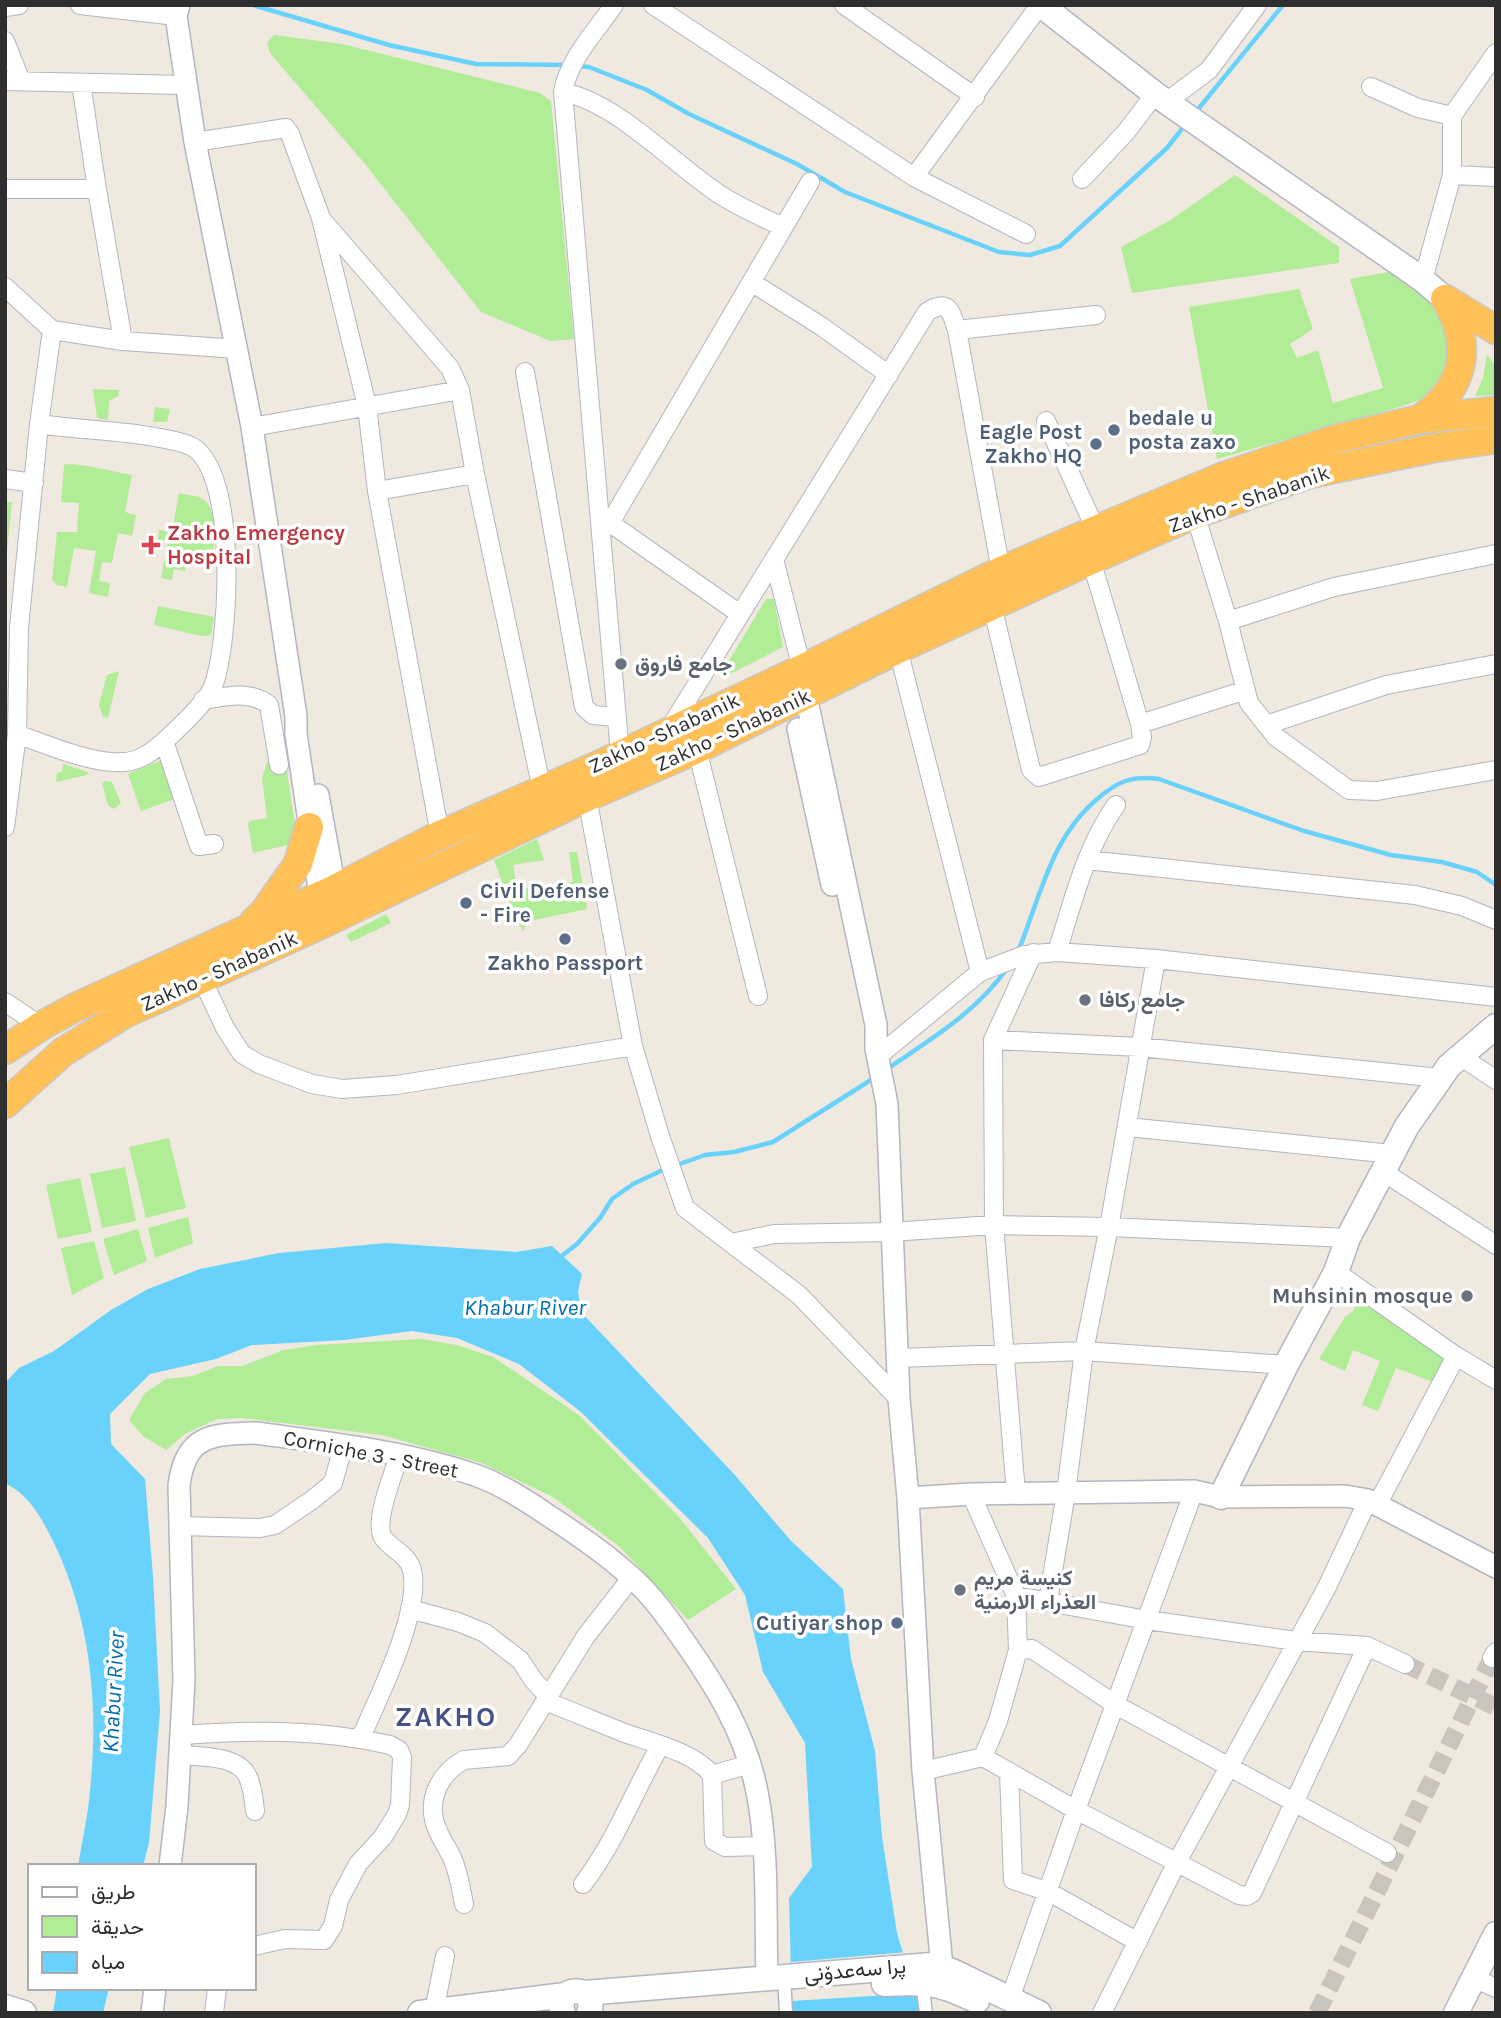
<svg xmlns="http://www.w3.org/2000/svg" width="1501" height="2018" viewBox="0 0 1501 2018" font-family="Karla,Vazirmatn,sans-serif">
<rect width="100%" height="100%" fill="#f0e9df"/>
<path fill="#b1ec96" d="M274,35L342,44L524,89L540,93L551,101L574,339L551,341L481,312L365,164L270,53L267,42Z
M1235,175L1339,247V263L1132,293L1121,247L1169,221Z
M1399,270L1448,307L1459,343L1436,394L1403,406L1217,459L1189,307L1299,289L1313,329L1290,344L1297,358L1318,350L1333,403L1383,388L1350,279Z
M1487,355L1496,366V395L1475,396L1483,378Z
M93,389L119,390L118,396L109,401L108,420L97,418Z
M155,407L170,409L167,422H153Z
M67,464C90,465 110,471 132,475L125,512L136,515L132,536L118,533L112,563L102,562L99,581L110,583L108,597L89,593L96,551L74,548L67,587L57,585L52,580L57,532H77L79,503L61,502L64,465Z
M179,493C185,495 195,495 201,498C221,509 213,547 212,566L187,561L185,571L174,569L172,580L161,578L168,541L158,539L159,530L172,532Z
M5,502H12L5,570Z
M766,599H774L783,647L728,675L724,669Z
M158,606L214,617L211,635L201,636L154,625Z
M119,671L108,718L103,717L99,705L107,675Z
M269,757L286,763L296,833L288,845L253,853L248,825L249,821L267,818L262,778Z
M162,760L174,799L141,811L128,774Z
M63,764L88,772L87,775L56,782L57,773L62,772Z
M105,781L112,782L121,803L114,809L108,805L102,783Z
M537,839L544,860L513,865L517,890L573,882L569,852H577L587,909L529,921L523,931L513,912L494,860Z
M386,914L391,923L351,942L346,935Z
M169,1138L186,1208L146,1218L129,1147Z
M125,1167L136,1221L102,1228L90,1174Z
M80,1178L92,1232L58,1239L46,1185Z
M188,1217L193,1243L155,1258L148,1228Z
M138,1229L147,1261L114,1275L103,1239Z
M94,1241L104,1278L72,1295L61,1248Z
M1358,1301L1446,1355L1433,1382L1396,1368L1378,1411L1362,1405L1380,1361L1353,1350L1345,1371L1319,1359L1345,1317L1353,1311Z
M421,1339L457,1345L493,1357L579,1415L679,1517L736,1589L688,1620L620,1547L553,1497L482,1463L382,1435L242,1418L217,1419L185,1434L166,1450L143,1436L129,1420L145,1393L166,1379L193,1376L218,1366H242L284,1350L317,1345Z"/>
<path fill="#68d1fc" d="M386,1243L516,1252L552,1246L582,1274L578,1291L581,1312L734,1474L791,1541L843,1589L851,1659L875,1751L882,1837L897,1933L921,2013H792L789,1898L812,1867L805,1743L763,1672L745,1595L708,1538L581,1412L519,1364L457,1338L412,1331L344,1340L252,1345L216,1359L150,1374L110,1414L111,1444L145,1479L153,1576L160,1711L149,1843L143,1866H78C82,1841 88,1816 90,1791C99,1706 91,1617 52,1539C41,1517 29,1495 5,1483V1383L19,1368L54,1351L111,1310L148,1289L200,1269L279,1253Z
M57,1988H109L103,2013H53Z"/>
<path fill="#f0e9df" d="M907,1952L920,1993L792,2001L791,1962Z"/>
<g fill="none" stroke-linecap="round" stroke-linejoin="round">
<path stroke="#68d1fc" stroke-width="4.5" d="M253,5L389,45L476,64L566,65
M578,66L589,67L647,90L689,114L797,164L845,192L999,252L1030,255L1060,246L1167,148L1185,125
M1195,113L1283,5
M1018,951C1024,938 1028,924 1033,911C1048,869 1061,830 1096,800C1116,782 1132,775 1159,779L1304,831L1391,855L1442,862L1477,872L1496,885
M887,1069C931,1039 977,1012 1008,967
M674,1166L705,1155L734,1152L773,1142L874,1078
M559,1258L577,1244L600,1218L612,1199L633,1184L665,1169"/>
<path stroke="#c9c4bc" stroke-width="18" stroke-dasharray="18 9" stroke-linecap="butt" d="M1405,1664L1496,1707
M1317,2013L1492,1658"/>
<g stroke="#b3b5c2" stroke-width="15">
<path id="pedestrian" d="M784,1976L786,2013
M922,1982L926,2013"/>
</g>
<g stroke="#b3b5c2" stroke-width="20">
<path id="minor" d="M80,5L176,16
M614,5C596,31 568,60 563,92L620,754
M653,5L914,177L1040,5
M844,5L975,97
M5,7L19,5
M5,41L21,81
M5,81L185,85
M1371,87L1418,108L1452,116
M563,92C617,103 670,161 716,192C736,206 760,216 783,227
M1166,102L1209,70L1257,5
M195,142L286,128L290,134L321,218L367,406L377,491L440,835
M1452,175L1496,177
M914,177L1026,234
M1082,179L1126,132L1155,94
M5,189H97L81,83
M97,189L123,341
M323,221L450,368L460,390L475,474L542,790
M1423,280L1452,175V116L1496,53
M751,282L821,326L889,375
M5,287L52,330L123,341L238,349
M957,330L1096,315
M525,372L584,707L593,715L617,717
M1046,421L1096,530
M252,427L460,390
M5,479L34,483
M377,491L475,474
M1195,514L1228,621L1249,703L1276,737L1349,790L1377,791L1496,770
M601,523H610L740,614
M610,523L810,182
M774,559L802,669
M992,605L1031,770L1039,777L1140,745L1142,737L1140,724L1091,560
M1228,621L1334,587L1496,554
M898,649L980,972
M203,700C227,696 250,690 269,705L279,765
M1140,724L1246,690
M1266,725L1386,685L1496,664
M668,731L927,312C949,298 951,312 957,330L1001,571
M17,734C45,744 94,765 124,762C130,762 139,759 144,756C159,749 206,703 212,689C230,646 239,471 191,446C180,441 167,439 155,437C117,430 78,430 39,424
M164,741L199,846L214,844
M697,749L758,996
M587,797L633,1046L660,1136L685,1208L799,1295L899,1399
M5,827L17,734L19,628L39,424L52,330
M1087,860L1415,895L1462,906L1496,920
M1057,952C1073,902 1085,849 1116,805
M202,979L225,1028L242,1054L259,1064L312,1084L342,1089L397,1085L633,1046
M5,1002L41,1026
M993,1040L1140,1047L1440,1078
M1460,1056L1496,1080
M877,1057L980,972L1024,955L1057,952L1156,959L1496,997
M1128,1127L1392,1154
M1382,1171L1496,1245
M731,1243L774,1234L891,1232L994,1225L1109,1227L1348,1238
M1336,1272L1456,1356L1496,1380
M899,1358L1084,1351L1286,1365
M1016,1493L994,1225L993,1040L1033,953
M971,1494L1016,1596L1018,1650L998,1721L983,1757
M1377,1505L1456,1356
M180,1526L260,1528L275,1525L312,1500L333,1483L343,1447
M1016,1596L1147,1620L1296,1641L1367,1646L1405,1664
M1048,1601L1066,1493L1084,1351L1109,1227L1156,959
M410,1609L458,1622L485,1633L520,1660L534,1681L548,1696
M1018,1650L1032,1649L1116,1705L1387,1853
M1492,1658L1496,1652
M545,1701C571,1711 597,1722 622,1732C649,1742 695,1752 712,1775L714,1841L725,1847L763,1846
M182,1735C251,1730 322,1729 390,1745L399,1750L402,1757L400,1805L397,1814L383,1837L358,1864L339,1900L333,1926L324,1940L285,1939L254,1946
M360,1739C377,1701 422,1611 412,1570C408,1555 393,1550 384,1539C372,1524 394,1473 399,1456
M181,1755C201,1757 238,1755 248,1777C253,1788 254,1800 255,1811
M923,1771L983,1757L1076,1810L1239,1895L1247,1896L1252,1893L1367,1646
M1009,1772L1013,1880L1049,1892L1138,1942
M712,1775L750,1764
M583,1884C615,1843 634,1791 660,1746
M464,1904C461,1889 459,1874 453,1860C449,1850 442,1841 438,1831C425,1803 438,1774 464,1760L508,1756L518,1745L586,1636L632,1577
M1473,1978L1496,1988
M1010,1999L1076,1810L1194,1491
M434,2011L445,1956
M214,2013L217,1988
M1102,2013L1176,1864L1327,1587L1368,1500"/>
</g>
<g stroke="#b3b5c2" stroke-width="24">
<path id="tertiary" d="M179,5L176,16L195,142L252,427L296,716V734L320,895L331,900
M806,696L876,1025V1049L887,1104L899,1399L908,1498L923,1771L942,1967
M798,729L832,885
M318,795L335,889L334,901
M908,1498L971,1494L1194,1491L1221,1497L1345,1496L1368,1500L1496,1567
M170,1866L177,1806L184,1680L179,1486C185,1435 211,1434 256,1433C328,1443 406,1451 475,1475C501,1484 526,1500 549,1516C577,1534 605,1553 630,1576C651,1594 668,1618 684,1641C717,1688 746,1735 757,1792C769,1852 765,1917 767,1977
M152,2013L155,1988"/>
</g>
<g stroke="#b3b5c2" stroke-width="27">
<path id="secondary" d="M1041,5L1155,94L1423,280L1445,299
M1221,1497L1286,1365L1336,1272L1348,1238L1407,1126L1449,1066L1496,1026
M884,1984C928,1982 938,1982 977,2001
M584,1993L932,1965L952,1971L1039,2013
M5,2007L24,2013
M420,2013L565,1995
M563,2013C553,1984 599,1984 589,2013
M1456,2013L1496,1934"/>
</g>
<g stroke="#c9c9c9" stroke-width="31">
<path id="trunk" d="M1445,299L1496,330
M1420,419C1465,388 1474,346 1445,299
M253,923L264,912L298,864L309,827
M5,1050L41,1026L74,1008L335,889L440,835L597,766L802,669L1001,571L1096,530L1222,477L1336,439L1420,419L1496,411
M5,1104L63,1052L124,1014L320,925L587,797L697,749L898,649L1091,560L1195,514L1309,474L1433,448L1496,439"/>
</g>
<use href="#pedestrian" stroke="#fff" stroke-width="12"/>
<use href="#minor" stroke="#fff" stroke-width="18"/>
<use href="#tertiary" stroke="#fff" stroke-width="21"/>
<use href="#secondary" stroke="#fff" stroke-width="24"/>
<use href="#trunk" stroke="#ffc058" stroke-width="28"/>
</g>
<g fill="#5c6f8a" stroke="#fff" stroke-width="2.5">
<circle cx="1114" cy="430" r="7"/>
<circle cx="1096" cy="444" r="7"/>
<circle cx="466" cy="903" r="7"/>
<circle cx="565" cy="939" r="7"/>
<circle cx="897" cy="1623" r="7"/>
</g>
<path fill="#e0444e" stroke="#fff" stroke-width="2.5" d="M147.5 534.5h7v7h7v7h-7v7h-7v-7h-7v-7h7z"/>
<g fill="#6b7280" stroke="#fff" stroke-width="2.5">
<circle cx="621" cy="664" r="7"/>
<circle cx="1085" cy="1000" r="7"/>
<circle cx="1467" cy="1296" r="7"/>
<circle cx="960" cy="1590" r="7"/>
</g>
<g text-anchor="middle" stroke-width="7" stroke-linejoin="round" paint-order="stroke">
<g font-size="21" font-weight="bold" fill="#4e5e75" stroke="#fff" text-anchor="start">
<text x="1128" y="425">bedale u<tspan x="1128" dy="24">posta zaxo</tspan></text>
<text x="1082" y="439" text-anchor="end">Eagle Post<tspan x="1082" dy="24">Zakho HQ</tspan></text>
<text x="480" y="898">Civil Defense<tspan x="480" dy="24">- Fire</tspan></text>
<text x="565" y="970" text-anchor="middle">Zakho Passport</text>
<text x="883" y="1630" text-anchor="end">Cutiyar shop</text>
</g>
<g font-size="21" fill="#2e2e2e" stroke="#fff">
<text transform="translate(1249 499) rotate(-19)" y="7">Zakho - Shabanik</text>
<text transform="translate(733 730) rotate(-25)" y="7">Zakho - Shabanik</text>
<text transform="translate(664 733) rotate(-25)" y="7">Zakho -Shabanik</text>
<text transform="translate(219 971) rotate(-24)" y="7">Zakho - Shabanik</text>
<text transform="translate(371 1454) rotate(11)" y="7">Corniche 3 - Street</text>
<text transform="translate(855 1970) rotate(-5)" y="7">پرا سەعدۆنی</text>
</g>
<g font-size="21" font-weight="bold" fill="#be3a42" stroke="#fff" text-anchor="start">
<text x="167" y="540">Zakho Emergency<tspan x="167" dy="24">Hospital</tspan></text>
</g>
<g font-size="21" font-weight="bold" fill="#5b616d" stroke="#fff" text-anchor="start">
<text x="635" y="671">جامع فاروق</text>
<text x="1099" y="1007">جامع ركافا</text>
<text x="1453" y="1303" text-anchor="end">Muhsinin mosque</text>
<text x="974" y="1585">كنيسة مريم<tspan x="974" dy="24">العذراء الارمنية</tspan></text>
</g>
<g font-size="23" font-style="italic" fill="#006faf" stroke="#fff">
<text x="525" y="1315">Khabur River</text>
<text transform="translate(113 1692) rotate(-87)" y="8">Khabur River</text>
</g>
<g font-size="28" font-weight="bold" letter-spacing="2" fill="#485184" stroke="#fff">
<text x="446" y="1726">ZAKHO</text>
</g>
</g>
<rect width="1501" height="2018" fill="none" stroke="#2e2e2e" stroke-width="14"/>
<rect x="28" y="1864" width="228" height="126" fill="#ffffff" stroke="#ababab" stroke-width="2"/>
<rect x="42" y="1887" width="35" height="10" fill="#ffffff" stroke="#ababab" stroke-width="2"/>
<text x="91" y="1899" font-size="21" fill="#2e2e2e">طريق</text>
<rect x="42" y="1916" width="35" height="21" fill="#b1ec96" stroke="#ababab" stroke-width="2"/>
<text x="91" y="1934" font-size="21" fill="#2e2e2e">حديقة</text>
<rect x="42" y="1952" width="35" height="21" fill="#68d1fc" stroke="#ababab" stroke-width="2"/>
<text x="91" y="1969" font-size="21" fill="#2e2e2e">مياه</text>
</svg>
